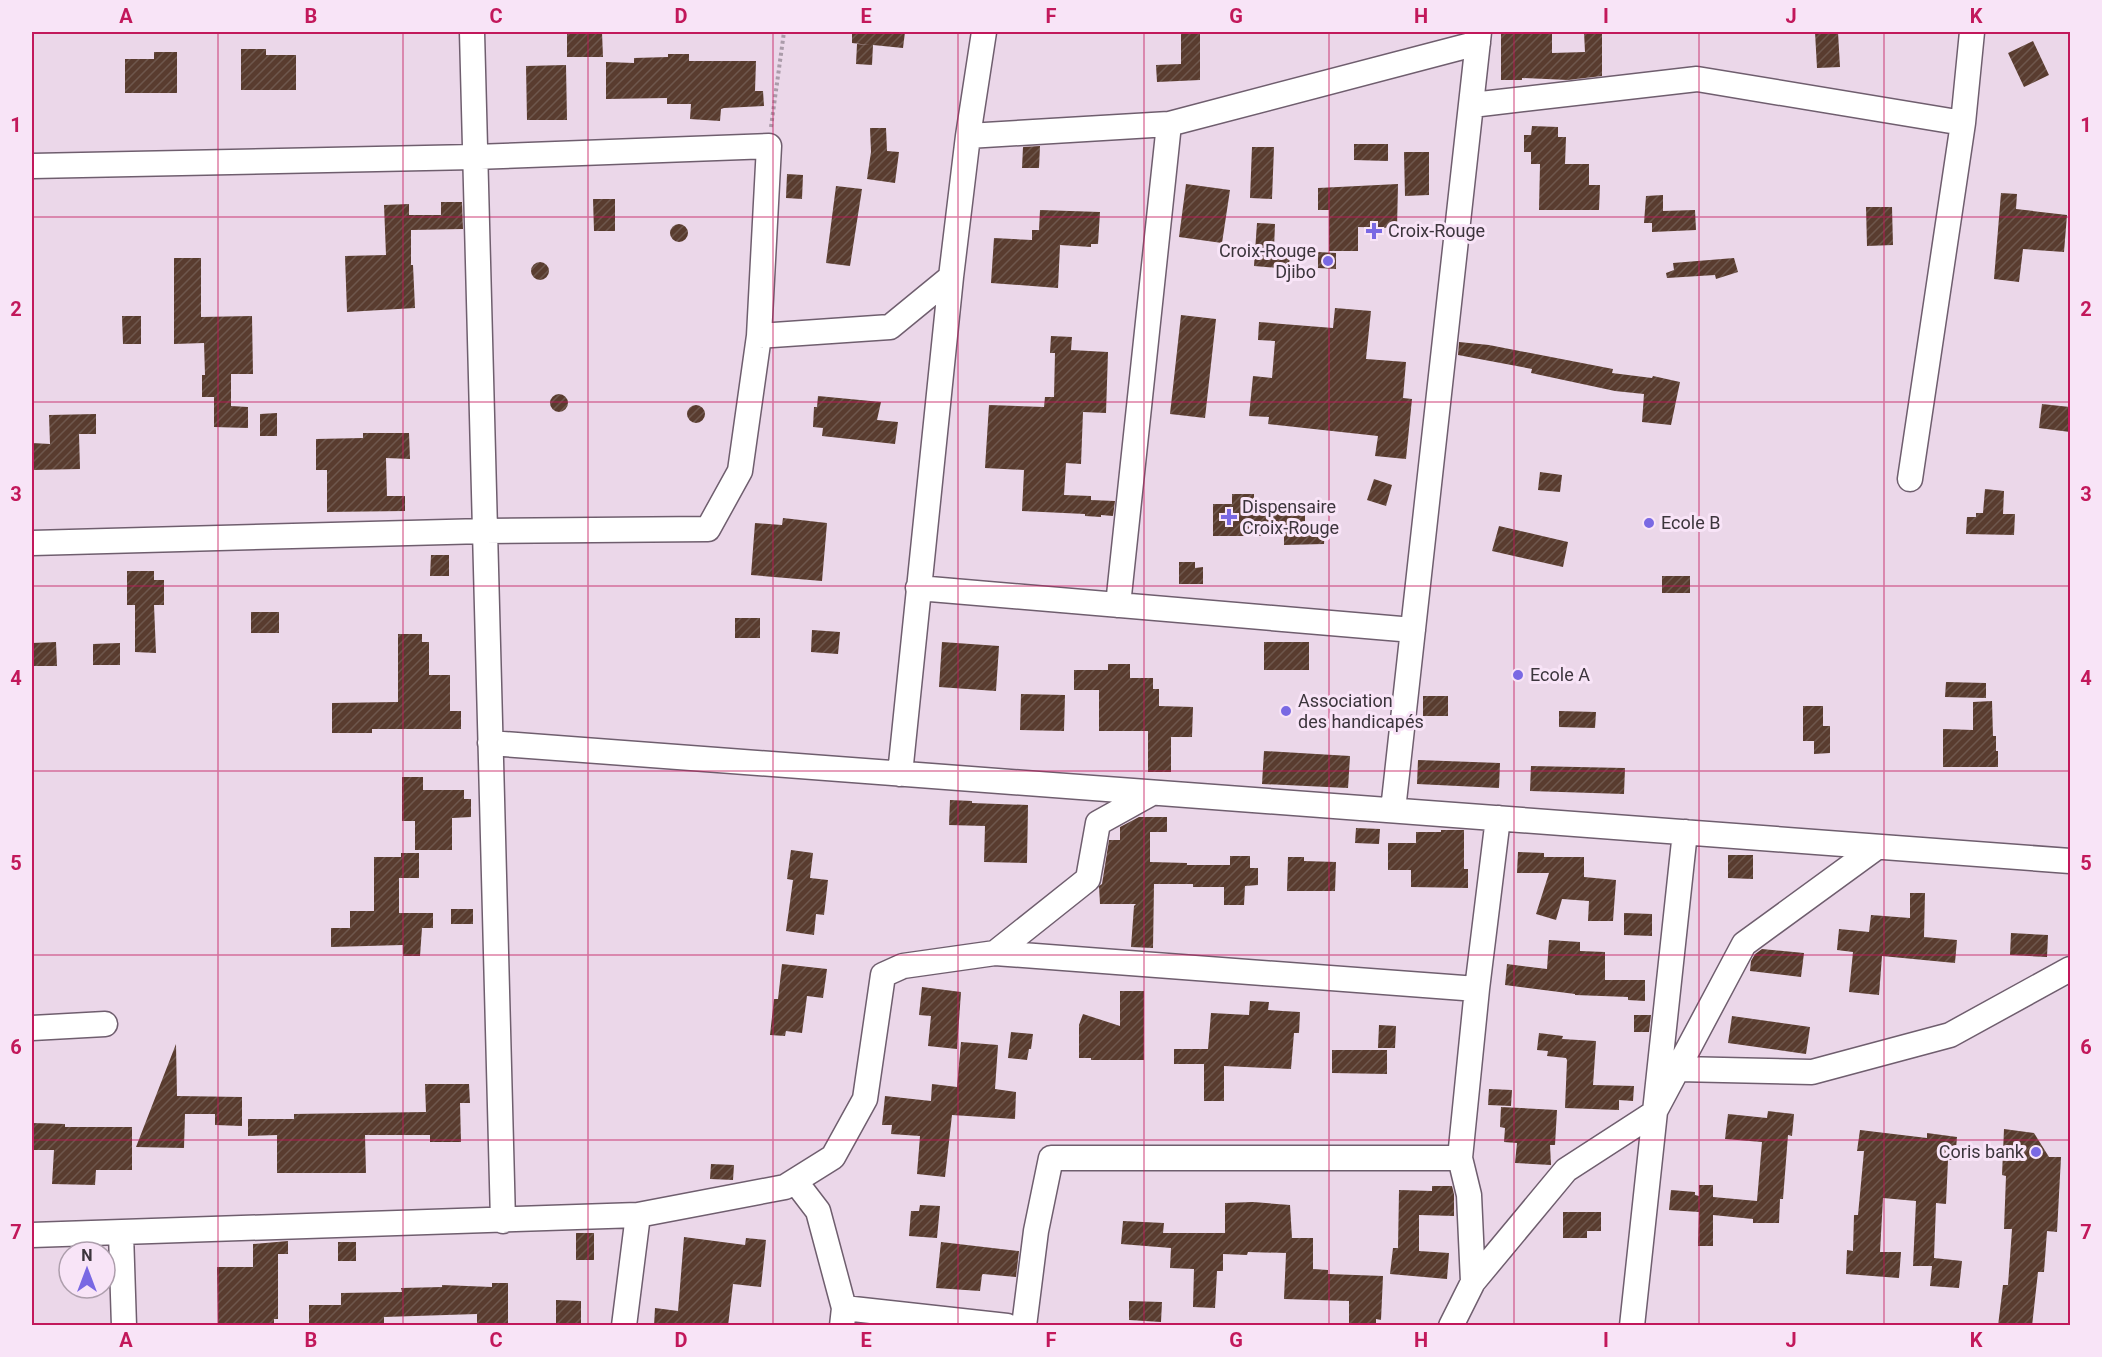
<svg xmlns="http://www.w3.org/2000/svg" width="2102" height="1357" viewBox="0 0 2102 1357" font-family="Roboto,sans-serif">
<defs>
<pattern id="building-hatch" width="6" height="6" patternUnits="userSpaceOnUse" patternTransform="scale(1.5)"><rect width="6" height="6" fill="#593c2f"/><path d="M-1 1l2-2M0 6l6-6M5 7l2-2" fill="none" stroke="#6e574d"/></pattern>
</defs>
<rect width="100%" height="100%" fill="#ebd7e9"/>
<path fill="url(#building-hatch)" d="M567,32H602L603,57H567Z
M852,32H905L903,48L873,45L872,65L856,64L857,44L870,45L852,43Z
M1181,32H1200V80L1157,82L1156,65L1181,64Z
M1501,32H1552V53L1585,52L1584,32H1602V76L1568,80L1522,78V80H1501Z
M1815,32H1838L1840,67L1817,68Z
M2033,41L2049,75L2024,87L2008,53Z
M241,49H266V55H296V90H241Z
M154,52H177V93H125V59H154Z
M668,54H689V61H756L755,91H763L764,106L724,108L721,109L720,121L690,119L691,104H667V98L606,99V62L634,63V58L668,57Z
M566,65L567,120H527L526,66Z
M1532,126L1558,127V137H1566L1565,164H1589V185H1600L1599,210H1539L1540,164H1531V152H1524V135H1531Z
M870,128H886L887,151L899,152L895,183L867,179L871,152Z
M1354,144H1388V161L1354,160Z
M1040,146L1039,168H1022L1023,147Z
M1252,147H1274L1272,199L1250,198Z
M1404,152H1429V195L1405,196Z
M787,174L803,175L802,199L786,198Z
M1186,184L1230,190L1222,243L1179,237Z
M1398,184L1397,228L1358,227V251H1329V210H1318V188Z
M836,186L862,189L850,266L826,263Z
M2001,193L2017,194L2016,209L2067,215L2064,252L2023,249L2019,282L1994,279Z
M1663,195V211L1695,210L1696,230L1652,232V223H1644L1646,196Z
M593,199H615V231H594Z
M441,202H462L463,229L411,230V265H413L415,308L347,312L345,256L386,255L384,205L409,204V215H441Z
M1866,207H1892L1893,245L1867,246Z
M1040,210L1100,212L1098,244H1091V247L1060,245L1058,288L991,283L994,238L1032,240V230H1039Z
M1257,223L1275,224L1274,249L1290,250L1289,269L1254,266Z
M670 233a9 9 0 1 1 18 0a9 9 0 1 1-18 0Z
M1318,252L1336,253V269L1318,268Z
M174,258H201V317L252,316L253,374H231V406L248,407V428L214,427V397H202V375H205L204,343L174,344Z
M1734,258L1738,272L1716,279L1715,275L1667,278L1666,273L1674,270L1673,263Z
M531 271a9 9 0 1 1 18 0a9 9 0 1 1-18 0Z
M1335,308L1371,311L1366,359L1406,362L1403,398L1412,399L1406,459L1375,456L1378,436L1268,424L1269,417L1249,416L1253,376L1272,378L1275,341L1258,340L1259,322L1333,328Z
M1181,315L1216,319L1205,418L1170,414Z
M122,316H141V344H123Z
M1051,336L1072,337L1071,350L1108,352L1106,413L1083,412L1081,464L1066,463L1064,495L1091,496V500L1115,501L1113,516L1101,515V517L1085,516V514L1022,511L1024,470L985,468L989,405L1044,407L1045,397H1054L1055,353H1050Z
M1459,342L1489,345L1613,369L1612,373L1652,378L1653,376L1680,382L1671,425L1642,422L1644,394L1615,391L1531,373L1532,369L1458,355Z
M550 403a9 9 0 1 1 18 0a9 9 0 1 1-18 0Z
M818,396L881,402L877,420L898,422L895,444L822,436L823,428L813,427L814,407H817Z
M2042,404L2070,407V432L2039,428Z
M687 414a9 9 0 1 1 18 0a9 9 0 1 1-18 0Z
M277,413V436H260V414Z
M96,414V434H79L80,469L32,470V443L50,444L49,415Z
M363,433H409L410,459L386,458L387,496H405V511L327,512V470H316V439L363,438Z
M1540,472L1562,475L1560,492L1538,490Z
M1374,479L1392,485L1386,506L1367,500Z
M1985,489L2004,491L2003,514H2015L2014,535L1966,534L1967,517H1976V513H1983Z
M1232,494H1254V504H1270V508L1305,507V528H1325L1324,544L1284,545V536H1213V504H1232Z
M783,518L827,523L822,581L751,575L755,523L782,525Z
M1499,526L1568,542L1563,567L1492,551Z
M431,555H449V576H430Z
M1179,562H1195V568L1203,567V584H1179Z
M127,571H154V580H164V605H154L156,653L135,652V605H127Z
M1662,576H1690V593H1662Z
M251,612H279V633H251Z
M735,618H760V638H735Z
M812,630L840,632L838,654L811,652Z
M398,634H422V642H429V675H450V711H461V729H372V733H332V703L398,702Z
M56,642L57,666H32V643Z
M942,642L999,646L996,691L939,687Z
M1264,642H1309V670H1264Z
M120,643V665H93V644Z
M1108,664H1130V678H1153V689H1159V706L1193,707L1192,737H1171V772H1148V731H1099V690H1074V670H1108Z
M1946,682L1986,683V698L1945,697Z
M1021,694L1065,695L1064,731L1020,730Z
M1423,696H1448V716H1423Z
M1992,701L1993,736H1996V751H1998V767H1943V729L1973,730V702Z
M1803,706H1823V726H1830V753L1814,754V741H1803Z
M1559,711L1596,712L1595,728L1559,727Z
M1264,751L1350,756L1348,788L1262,784Z
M1418,760L1500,763L1499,788L1417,784Z
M1531,766L1625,768L1624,794L1530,791Z
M402,777H423V790H464V799H471V817L452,818V850H415V821H402Z
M950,800L972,801V803L1028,805L1027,863L984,862L985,826L949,825Z
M1139,817H1167V832H1150V862L1187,863V865H1230V856H1250V868H1258V885L1245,886L1244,905H1224V887H1193V884H1154L1153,948L1131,947L1134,906L1136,904H1100L1099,886L1102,884L1109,840H1120V827Z
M1356,828L1380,829L1379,844L1355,843Z
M1441,830H1464V869H1468V888L1411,887V870H1388V843H1416V832H1441Z
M791,850L813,853L810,878L828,880L824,915L816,914L814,935L786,931L793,880L787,879Z
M1518,852L1544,853V857H1584V877L1616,880L1613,921H1588L1589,901L1562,899L1556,920L1536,914L1549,873H1517Z
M401,853H419V878H399V913H433V928H422L420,956H403V945L331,947V928H350V911H374V857H401Z
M1728,855H1753V879L1728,878Z
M1288,857H1304V861L1336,862L1335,891H1287Z
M1910,893H1925L1924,937L1957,940L1955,963L1882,956L1879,995L1849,992L1853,952L1837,950L1839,929L1869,932L1871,915L1910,918Z
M451,909H473V924H451Z
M1624,913L1652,914V936L1624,935Z
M2011,933L2048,935L2047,957L2010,955Z
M1549,940L1580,942V951L1605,952V980H1645V1001L1628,1000V997L1575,995V994L1505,985L1507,964L1547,969Z
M1762,949L1804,953L1801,977L1750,971L1751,961L1755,954Z
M782,964L827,969L823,998L807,996L802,1033L786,1031L785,1036L770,1035L774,999H778Z
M922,987L961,992L957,1049L928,1046L931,1016L919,1015Z
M1120,991H1144V1060H1091V1058H1079V1025L1083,1014L1120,1026Z
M1250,1001L1269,1002L1268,1010L1300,1012L1299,1033H1294L1291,1069L1224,1066V1101H1204V1064H1174V1049H1208L1211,1013L1249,1015Z
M1634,1015H1651L1649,1032H1634Z
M1732,1016L1810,1027L1806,1054L1728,1043Z
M1379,1025L1396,1026L1395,1048H1378Z
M1011,1032L1033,1034L1031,1049H1029L1027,1060L1008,1058Z
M1539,1033L1563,1036L1562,1039L1596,1041L1593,1085L1634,1086L1633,1101L1619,1100V1110L1565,1108L1567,1060L1566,1058L1547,1056L1548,1051L1537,1050Z
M961,1042L998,1045L995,1089L1016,1092L1015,1119L952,1115L945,1177L917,1174L920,1136L891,1134L892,1125H882L885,1096L931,1101L932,1084L957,1087Z
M176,1044L177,1096L242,1097V1126L215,1125V1114H185L184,1148L136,1147Z
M1332,1050H1387V1074L1332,1073Z
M425,1084H469L470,1103H460L461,1142H430V1135H365L366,1173H277V1135L248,1136V1119H294V1114L426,1112Z
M1489,1089L1512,1090L1511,1106L1488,1105Z
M1501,1107L1557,1110L1555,1145H1550L1551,1165L1515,1163L1517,1143L1504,1142L1505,1128L1500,1127Z
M1768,1111L1794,1114L1792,1136L1788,1135L1783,1199H1780L1779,1223H1753V1219L1713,1215V1246H1698L1699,1212L1669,1210L1671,1190L1695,1192V1195L1699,1196V1185H1713V1197L1757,1201L1762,1142L1725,1139L1728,1114L1767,1118Z
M32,1123L65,1124V1127H132V1170H96L95,1185L52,1184L54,1150H32Z
M2004,1129L2034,1133L2049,1157H2061L2057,1232L2047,1231L2044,1272H2038L2032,1326H1998L2003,1285H2008L2012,1229H2004L2006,1176L2002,1175Z
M1860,1130L1927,1138V1133L1957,1137L1955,1160H1948L1946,1204L1936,1203L1934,1258L1962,1261L1959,1288L1930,1286L1932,1266H1913L1916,1201L1883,1198L1880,1252H1901L1899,1278L1846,1274L1847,1250L1853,1251L1854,1215H1858L1864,1151H1857Z
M711,1164L734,1165L733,1180L710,1179Z
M1432,1186H1452L1454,1194V1216L1419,1215V1251L1449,1253L1447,1279L1390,1274L1393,1248H1398L1399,1190L1432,1191Z
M1253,1202L1290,1205L1292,1238H1313V1269L1328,1270V1274L1383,1276L1381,1320L1376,1319V1326H1349V1301L1284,1299L1286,1253L1248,1252L1247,1255L1223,1254V1271H1217L1215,1308L1193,1307L1194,1269L1170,1268L1171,1248L1121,1244L1123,1221L1164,1223L1163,1233H1225V1203Z
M920,1205L940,1206L937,1238L909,1236L911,1211H919Z
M1563,1212H1601V1231H1587V1238H1563Z
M576,1233H594V1260H576Z
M684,1237L745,1245L746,1238L766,1240L761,1287L733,1284L728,1326H654L655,1308L678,1311Z
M288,1241V1254H278V1319H274V1325L218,1324L217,1267H253V1244Z
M338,1242H356V1261H338Z
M941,1242L1019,1251L1016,1277L983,1274L982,1275L980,1291L936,1288Z
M492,1283H508V1326H477V1314L384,1317V1326H309V1305H341V1293L402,1292L401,1288L442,1287V1285L492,1287Z
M556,1300L581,1301V1326H556Z
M1129,1301L1162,1302L1161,1322L1129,1320Z"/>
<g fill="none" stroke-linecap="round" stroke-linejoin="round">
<g stroke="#6f5e6e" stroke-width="27">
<path id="street" d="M472,32L503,1221
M1472,105L1697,79L1963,123
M968,136L1169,124L1478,43
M32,166L474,157L769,146L759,336
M1910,479L1963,123L1972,32
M32,543L485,531L708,529L740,471L759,336L890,327L951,277L968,136L984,32
M918,588L1413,630
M1118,605L1169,124
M490,743L2070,861
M900,774L951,277
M1393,810L1479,32
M995,953L1477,989
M32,1028L105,1024
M1678,1069L1812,1072L1950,1035L2070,969
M795,1181L818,1211L844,1308L842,1326
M121,1233L124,1326
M32,1235L638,1215L785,1187L833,1157L865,1099L883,975L903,966L995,953L1088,879L1098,823L1152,793
M1473,1282L1566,1170L1654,1113L1744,944L1877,847
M844,1308L1007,1326
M624,1326L638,1215
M1024,1326L1036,1231L1051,1158H1460
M1451,1326L1473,1282L1469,1195L1460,1158L1477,989L1498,818
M1632,1326L1685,832"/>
</g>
<path stroke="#aa9ba9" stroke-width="4" stroke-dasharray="3 3" stroke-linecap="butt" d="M771,127L784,32"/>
<use href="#street" stroke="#fff" stroke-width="24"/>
</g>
<path fill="none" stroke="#c2185b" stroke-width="1.5" stroke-opacity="0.55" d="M218,32V1326M403,32V1326M588,32V1326M773,32V1326M958,32V1326M1144,32V1326M1329,32V1326M1514,32V1326M1699,32V1326M1884,32V1326M32,217H2070M32,402H2070M32,586H2070M32,771H2070M32,955H2070M32,1140H2070"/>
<g fill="#7968e3" stroke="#f8e4f7" stroke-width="2">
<path d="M1371 222h6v6h6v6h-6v6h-6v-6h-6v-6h6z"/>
<circle cx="1328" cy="261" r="6"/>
<path d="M1226 508h6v6h6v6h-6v6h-6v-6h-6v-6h6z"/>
<circle cx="1649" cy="523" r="6"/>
<circle cx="1518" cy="675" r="6"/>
<circle cx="1286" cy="711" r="6"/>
<circle cx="2036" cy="1152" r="6"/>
</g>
<g text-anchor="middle" stroke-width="6" stroke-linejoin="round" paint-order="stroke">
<g font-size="18" fill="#3c353c" stroke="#f8e4f7" text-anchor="start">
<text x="1388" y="237">Croix-Rouge</text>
<text x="1316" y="257" text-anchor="end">Croix-Rouge<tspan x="1316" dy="21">Djibo</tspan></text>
<text x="1242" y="513">Dispensaire<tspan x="1242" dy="21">Croix-Rouge</tspan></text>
<text x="1661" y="529">Ecole B</text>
<text x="1530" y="681">Ecole A</text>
<text x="1298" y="707">Association<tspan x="1298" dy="21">des handicapés</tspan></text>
<text x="2024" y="1158" text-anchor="end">Coris bank</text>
</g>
</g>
<rect width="2102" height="1357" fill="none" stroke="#f8e4f7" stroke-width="66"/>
<g transform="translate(87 1270)"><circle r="28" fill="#f8e4f7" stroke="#ad9eac" stroke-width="1.5"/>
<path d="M0-4.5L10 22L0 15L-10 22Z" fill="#7968e3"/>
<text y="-9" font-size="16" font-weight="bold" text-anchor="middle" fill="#3c353c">N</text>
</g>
<rect x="33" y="33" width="2036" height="1291" fill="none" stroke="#c2185b" stroke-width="2"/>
<g font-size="20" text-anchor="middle" font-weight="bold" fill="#c2185b">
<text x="126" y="23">A</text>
<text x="311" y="23">B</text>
<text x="496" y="23">C</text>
<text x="681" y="23">D</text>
<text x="866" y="23">E</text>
<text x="1051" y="23">F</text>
<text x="1236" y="23">G</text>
<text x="1421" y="23">H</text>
<text x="1606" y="23">I</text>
<text x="1791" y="23">J</text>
<text x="1976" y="23">K</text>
<text x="16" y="132">1</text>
<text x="2086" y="132">1</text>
<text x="16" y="316">2</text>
<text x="2086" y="316">2</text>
<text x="16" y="501">3</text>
<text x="2086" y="501">3</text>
<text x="16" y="685">4</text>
<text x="2086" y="685">4</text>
<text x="16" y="870">5</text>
<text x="2086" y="870">5</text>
<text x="16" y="1054">6</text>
<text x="2086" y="1054">6</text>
<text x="16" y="1239">7</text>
<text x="2086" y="1239">7</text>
<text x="126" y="1347">A</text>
<text x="311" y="1347">B</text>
<text x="496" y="1347">C</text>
<text x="681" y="1347">D</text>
<text x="866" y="1347">E</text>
<text x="1051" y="1347">F</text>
<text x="1236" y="1347">G</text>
<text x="1421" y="1347">H</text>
<text x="1606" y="1347">I</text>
<text x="1791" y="1347">J</text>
<text x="1976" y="1347">K</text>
</g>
</svg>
